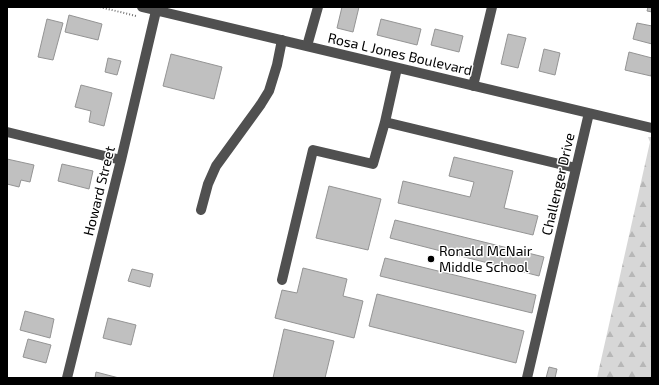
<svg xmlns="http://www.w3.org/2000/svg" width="659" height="385" viewBox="0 0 659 385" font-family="'Exo 2',sans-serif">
<defs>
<pattern id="forest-firs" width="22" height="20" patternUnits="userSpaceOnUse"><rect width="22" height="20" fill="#d7d7d7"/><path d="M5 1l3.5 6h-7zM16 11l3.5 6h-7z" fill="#b7b7b7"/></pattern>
</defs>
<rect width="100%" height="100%" fill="#fff"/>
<path fill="url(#forest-firs)" d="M648,137H652V378H597L650,142Z"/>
<path fill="#c0c0c0" stroke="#949494" d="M342,7H359L353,32L337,28Z
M648,7H652V12L647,11Z
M69,15L102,24L98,40L65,32Z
M47,19L63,23L53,60L38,57Z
M381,19L421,29L417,45L377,35Z
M637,23L652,26V44L633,39Z
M435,29L463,36L459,52L431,45Z
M508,34L526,38L518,68L501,64Z
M544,49L560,53L555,75L539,71Z
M629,52L652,58V71L651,76L625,70Z
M171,54L222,67L214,99L163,86Z
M108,58L121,61L117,75L105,72Z
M81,85L112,93L104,126L89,122L91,111L75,107Z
M454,157L513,171L504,208L538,216L533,235L398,203L403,181L470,197L474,182L449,176Z
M7,159L34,165L30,182L21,180L19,187L7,184Z
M62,164L93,171L89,189L58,181Z
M329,186L381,199L368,250L316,238Z
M395,220L544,257L539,276L390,238Z
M385,258L536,295L532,313L380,276Z
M303,268L347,279L343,296L363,301L354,338L275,318L282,290L297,293Z
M132,269L153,274L150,287L128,281Z
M377,294L524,331L516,363L369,326Z
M25,311L54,319L50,338L20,330Z
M108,318L136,325L131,345L103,338Z
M284,329L334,341L325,378H273Z
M28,339L51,345L46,363L23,357Z
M549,367L557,369L555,378H546Z
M96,372L119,378H95Z"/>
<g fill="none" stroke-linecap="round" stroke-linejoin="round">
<path stroke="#727272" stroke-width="2" stroke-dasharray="1 2" stroke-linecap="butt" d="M100,7L136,16"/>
<path stroke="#505050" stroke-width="10" d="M142,7L652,128
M307,46L318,7
M397,68L385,122L576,168
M473,86L492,7
M7,132L121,160
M201,210L208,184L216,166L261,104L269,91L277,65L282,40
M282,280L313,150L373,164L385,122
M67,378L121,160L156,11
M527,378L589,113"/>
</g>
<circle fill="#000" stroke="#fff" stroke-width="1.5" cx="431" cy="259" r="4"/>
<g text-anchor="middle" stroke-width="3" stroke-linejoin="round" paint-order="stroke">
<g font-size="14" fill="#000" stroke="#fff">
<text transform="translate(400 54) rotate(13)" y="5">Rosa L Jones Boulevard</text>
<text transform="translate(558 184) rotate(-77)" y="5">Challenger Drive</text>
<text transform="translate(99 191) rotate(-76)" y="5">Howard Street</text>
</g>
<g font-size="14" fill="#000" stroke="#fff" text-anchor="start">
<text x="439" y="256">Ronald McNair<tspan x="439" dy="16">Middle School</tspan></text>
</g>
</g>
<rect width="659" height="385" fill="none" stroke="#000000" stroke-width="16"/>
</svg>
